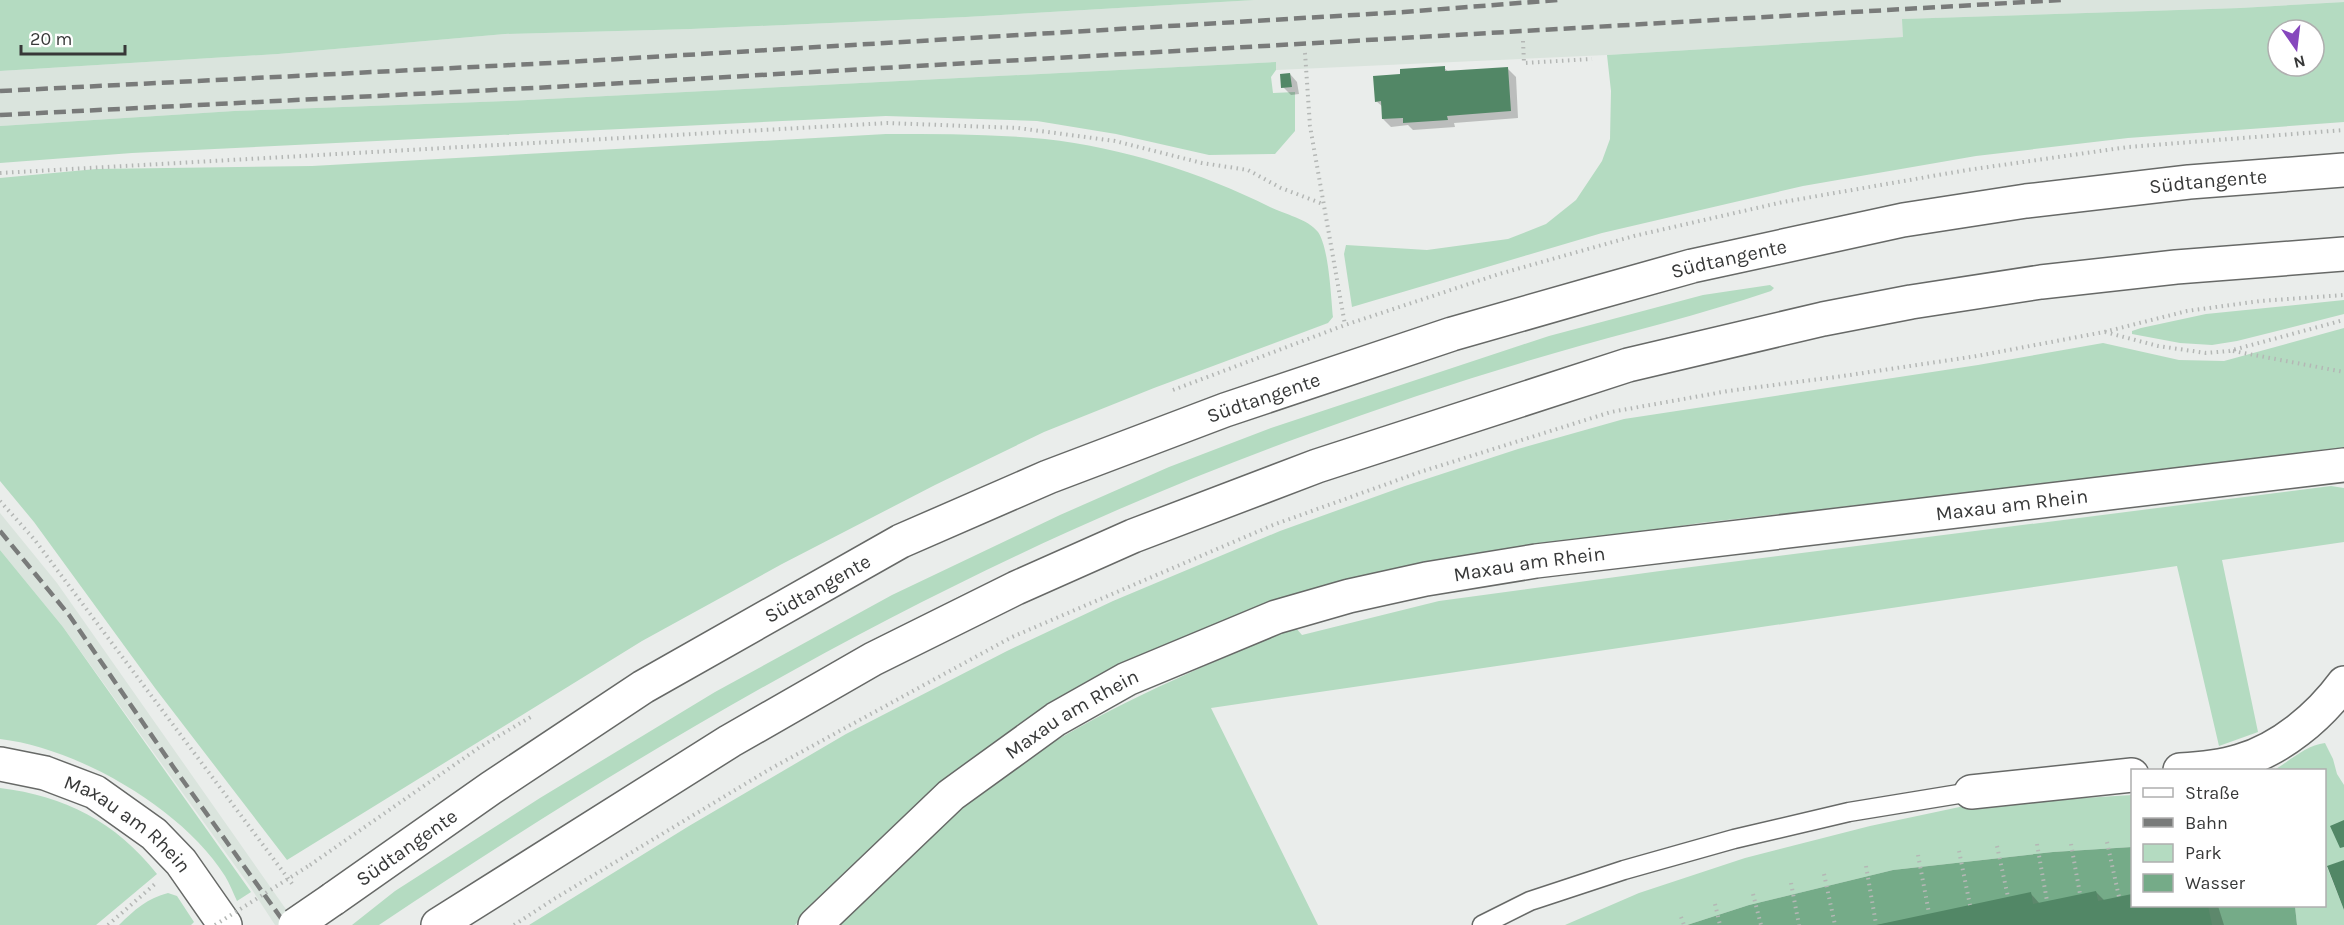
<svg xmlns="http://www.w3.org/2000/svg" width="2344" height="925" viewBox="0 0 2344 925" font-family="Karla,sans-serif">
<rect width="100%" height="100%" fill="#eaedeb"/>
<path fill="#dae4dd" d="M1255,0H2344V2L2240,8L1903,19V37L1607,55L1276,70L1275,62L507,101L234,111L0,126V71L278,54L505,34L691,29L966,17Z
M0,513L57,583L297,925H275L249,885L63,627L0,550Z"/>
<path fill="#b4dbc1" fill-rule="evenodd" d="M0,0H1255L966,17L691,29L505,34L278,54L0,71Z
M2344,2V122L2128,138L1976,156L1803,186L1602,233L1352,307L1344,254L1346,245L1427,250L1508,239L1546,224L1576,200L1602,161L1610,139L1611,91L1607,55L1903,37L1902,19L2240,8ZM2278,30H2314V66H2278Z
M1276,62V70L1271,77L1273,93L1295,92V131L1275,154L1209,155L1116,134L1037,121L886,116L132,153L0,163V126L234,111L507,101Z
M886,134C939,134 992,134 1045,139C1123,148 1200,172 1270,207C1284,214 1308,219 1318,232C1329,248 1331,297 1333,317L1328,323L1154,388L1044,432L935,485L782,564L642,641L287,860L155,688L34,522L0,481V178L96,169L312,166Z
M1770,285L1774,288L1771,291C1700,315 1627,332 1555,353C1471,377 1388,405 1306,435C975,554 670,730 379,925H352L395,891L540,798L715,692L892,595L1060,515L1169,467L1271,428L1549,336L1703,295Z
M2344,300V314L2237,341L2212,345L2180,343L2132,334V331L2141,328L2206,314Z
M2344,328V450L1700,523L1423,567L1303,592L1144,653L1059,700L871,849L795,925H529L689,826L846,734L1007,651L1113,601L1280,531L1405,486L1518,449L1624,419L1978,365L2103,343L2179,360L2224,361Z
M2331,486L2344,488V542L2222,560L2258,732L2219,746L2177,566L1211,708L1318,925H835C882,879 928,833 979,793C1073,719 1186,674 1295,627L1302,635L1439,601L1660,571Z
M0,550L63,627L251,892L237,901C233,893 230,884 225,876C183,809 78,748 0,739Z
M2325,743L2333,759L2337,774L2344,785V860L2327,867L2344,910V925H2297L2295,906H2324V770H2274C2290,761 2306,745 2325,743Z
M0,788C65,796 116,822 157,874L96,925H0Z
M2132,795V847L2053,852L1893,870L1749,905L1687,925H1565L1639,893L1745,858L1870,826L1969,805Z
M168,893L177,896L194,922L191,925H119C134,910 148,898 168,893Z"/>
<path fill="#75ab88" d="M2132,847V906H2295L2297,925H1687L1749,905L1893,870L2053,852Z"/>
<path fill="#0003" d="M1444,68L1449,72L1508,69L1516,77L1518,118L1454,123L1455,127L1413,130L1408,125L1391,127L1383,119V107L1376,101L1402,76Z
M1290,74L1297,82L1299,94L1291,95L1283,87Z
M2096,892L2105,901L2132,896V906H2218L2224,925H1878L2031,894L2040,904Z"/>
<path fill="#528766" d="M1445,66V71L1508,67L1511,111L1447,116L1448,120L1403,123V118L1382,119L1381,101L1375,102L1373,76L1400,74V69Z
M1290,73L1292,87L1281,88L1280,74Z
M2344,820V847L2340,848L2330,826Z
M2344,860V910L2327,866Z
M2096,891L2098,901L2132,894V906H2208L2212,925H1876L2031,892L2033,904Z"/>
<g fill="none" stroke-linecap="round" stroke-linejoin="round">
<g stroke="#676967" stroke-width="21">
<path id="lane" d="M1482,925L1530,901L1624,870L1734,839L1849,812L1971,792"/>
</g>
<g stroke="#676967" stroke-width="36">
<g id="street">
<path id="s1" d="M0,764L45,773L95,792L154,834L181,862L225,925"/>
<path d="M2180,770C2201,769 2221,767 2240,761C2281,749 2319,717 2344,683"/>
<path d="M1971,792L2132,775"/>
<path id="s2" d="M815,925L951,795L1056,719L1127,679L1276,617L1349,596L1426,579L1536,561L2344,465"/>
</g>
</g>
<g stroke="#676967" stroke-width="36">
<g id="highway">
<path id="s3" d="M333,899L491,788L643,687L901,541L1048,477L1225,410L1452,334L1592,294L1692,266L1903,220L2026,201L2189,182L2344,170"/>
<path d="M438,925L730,741L873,659L1016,588L1133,536L1317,466L1628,365L1823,319L1911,302L2041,282L2176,267L2344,254"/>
</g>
</g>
<path stroke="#b4b7b5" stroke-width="4" stroke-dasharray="1.5 4.5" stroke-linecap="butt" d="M1523,41L1524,63L1592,59
M1305,53L1310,126L1345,325
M0,173L888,123L1018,128L1115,141L1202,163L1248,170L1281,188L1323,204
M2105,332L2158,346L2206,353L2229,351L2344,320
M2233,351L2344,372
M1173,390L1345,325L1499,274L1634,236L1783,202L1967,170L2128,147L2344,130
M0,501L34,539L293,885
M2107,842L2119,897
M2037,844L2047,901
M2071,844L2080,894
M1997,846L2008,897
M1959,851L1970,905
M1918,855L1929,913
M310,865L480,747L534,715
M1866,866L1876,924
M1824,874L1835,925
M1791,883L1799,925
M1753,894L1761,925
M1715,904L1720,925
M1681,917L1684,925
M108,925L155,884
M514,925L554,899L770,769L1012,637L1273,525L1420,472L1611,412L1728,391L1843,376L1977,356L2104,332L2187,311L2260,301L2344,295"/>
<use href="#lane" stroke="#fff" stroke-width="18"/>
<use href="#street" stroke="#fff" stroke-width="33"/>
<use href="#highway" stroke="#fff" stroke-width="33"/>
<path stroke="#797b7a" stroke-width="4.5" stroke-dasharray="12 6" stroke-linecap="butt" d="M0,91L551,63L1404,12L1558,0
M0,115L553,87L2061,0
M0,531L69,615L174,768L286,925"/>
<g stroke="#676967" stroke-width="36" stroke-linecap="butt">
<path id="highway-bridge" d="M295,925L333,899"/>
</g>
<path stroke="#b4b7b5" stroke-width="4" stroke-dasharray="1.5 4.5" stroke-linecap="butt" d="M215,925L310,865"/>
<use href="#highway-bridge" stroke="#fff" stroke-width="33"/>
</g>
<g text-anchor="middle" stroke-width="6" stroke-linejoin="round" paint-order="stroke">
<g font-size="20" fill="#373838" stroke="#fff">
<text dy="7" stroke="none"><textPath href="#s3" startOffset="2034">Südtangente</textPath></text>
<text dy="7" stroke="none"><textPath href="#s3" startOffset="1548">Südtangente</textPath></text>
<text dy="7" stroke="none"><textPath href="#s3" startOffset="1062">Südtangente</textPath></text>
<text dy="7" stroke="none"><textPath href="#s2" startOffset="1306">Maxau am Rhein</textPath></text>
<text dy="7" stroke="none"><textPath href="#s2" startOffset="820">Maxau am Rhein</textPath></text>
<text dy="7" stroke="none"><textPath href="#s3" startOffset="576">Südtangente</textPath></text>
<text dy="7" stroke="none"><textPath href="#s2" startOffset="334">Maxau am Rhein</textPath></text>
<text dy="7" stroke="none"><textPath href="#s1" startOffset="144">Maxau am Rhein</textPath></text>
<text dy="7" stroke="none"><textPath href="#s3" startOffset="90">Südtangente</textPath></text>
</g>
</g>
<rect x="2131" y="769" width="195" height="138" fill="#ffffff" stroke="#afafaf" stroke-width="1.5"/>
<rect x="2143" y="788" width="30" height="9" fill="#ffffff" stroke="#afafaf" stroke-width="1.5"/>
<text x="2185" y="799" font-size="18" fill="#373838">Straße</text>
<rect x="2143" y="818" width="30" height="9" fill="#797b7a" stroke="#afafaf" stroke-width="1.5"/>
<text x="2185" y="829" font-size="18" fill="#373838">Bahn</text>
<rect x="2143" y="844" width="30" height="18" fill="#b4dbc1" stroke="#afafaf" stroke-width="1.5"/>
<text x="2185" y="859" font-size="18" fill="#373838">Park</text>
<rect x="2143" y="874" width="30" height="18" fill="#75ab88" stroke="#afafaf" stroke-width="1.5"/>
<text x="2185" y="889" font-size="18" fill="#373838">Wasser</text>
<g transform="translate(2296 48) rotate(166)"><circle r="28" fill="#ffffff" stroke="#afafaf" stroke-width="1.5"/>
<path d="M0-4.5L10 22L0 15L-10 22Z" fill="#8647bd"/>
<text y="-9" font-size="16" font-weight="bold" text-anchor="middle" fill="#373838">N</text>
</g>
<path d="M21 45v9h104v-9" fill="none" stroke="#373838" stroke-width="3"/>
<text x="30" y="45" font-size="18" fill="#373838" stroke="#ffffff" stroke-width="4.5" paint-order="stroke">20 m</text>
</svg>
